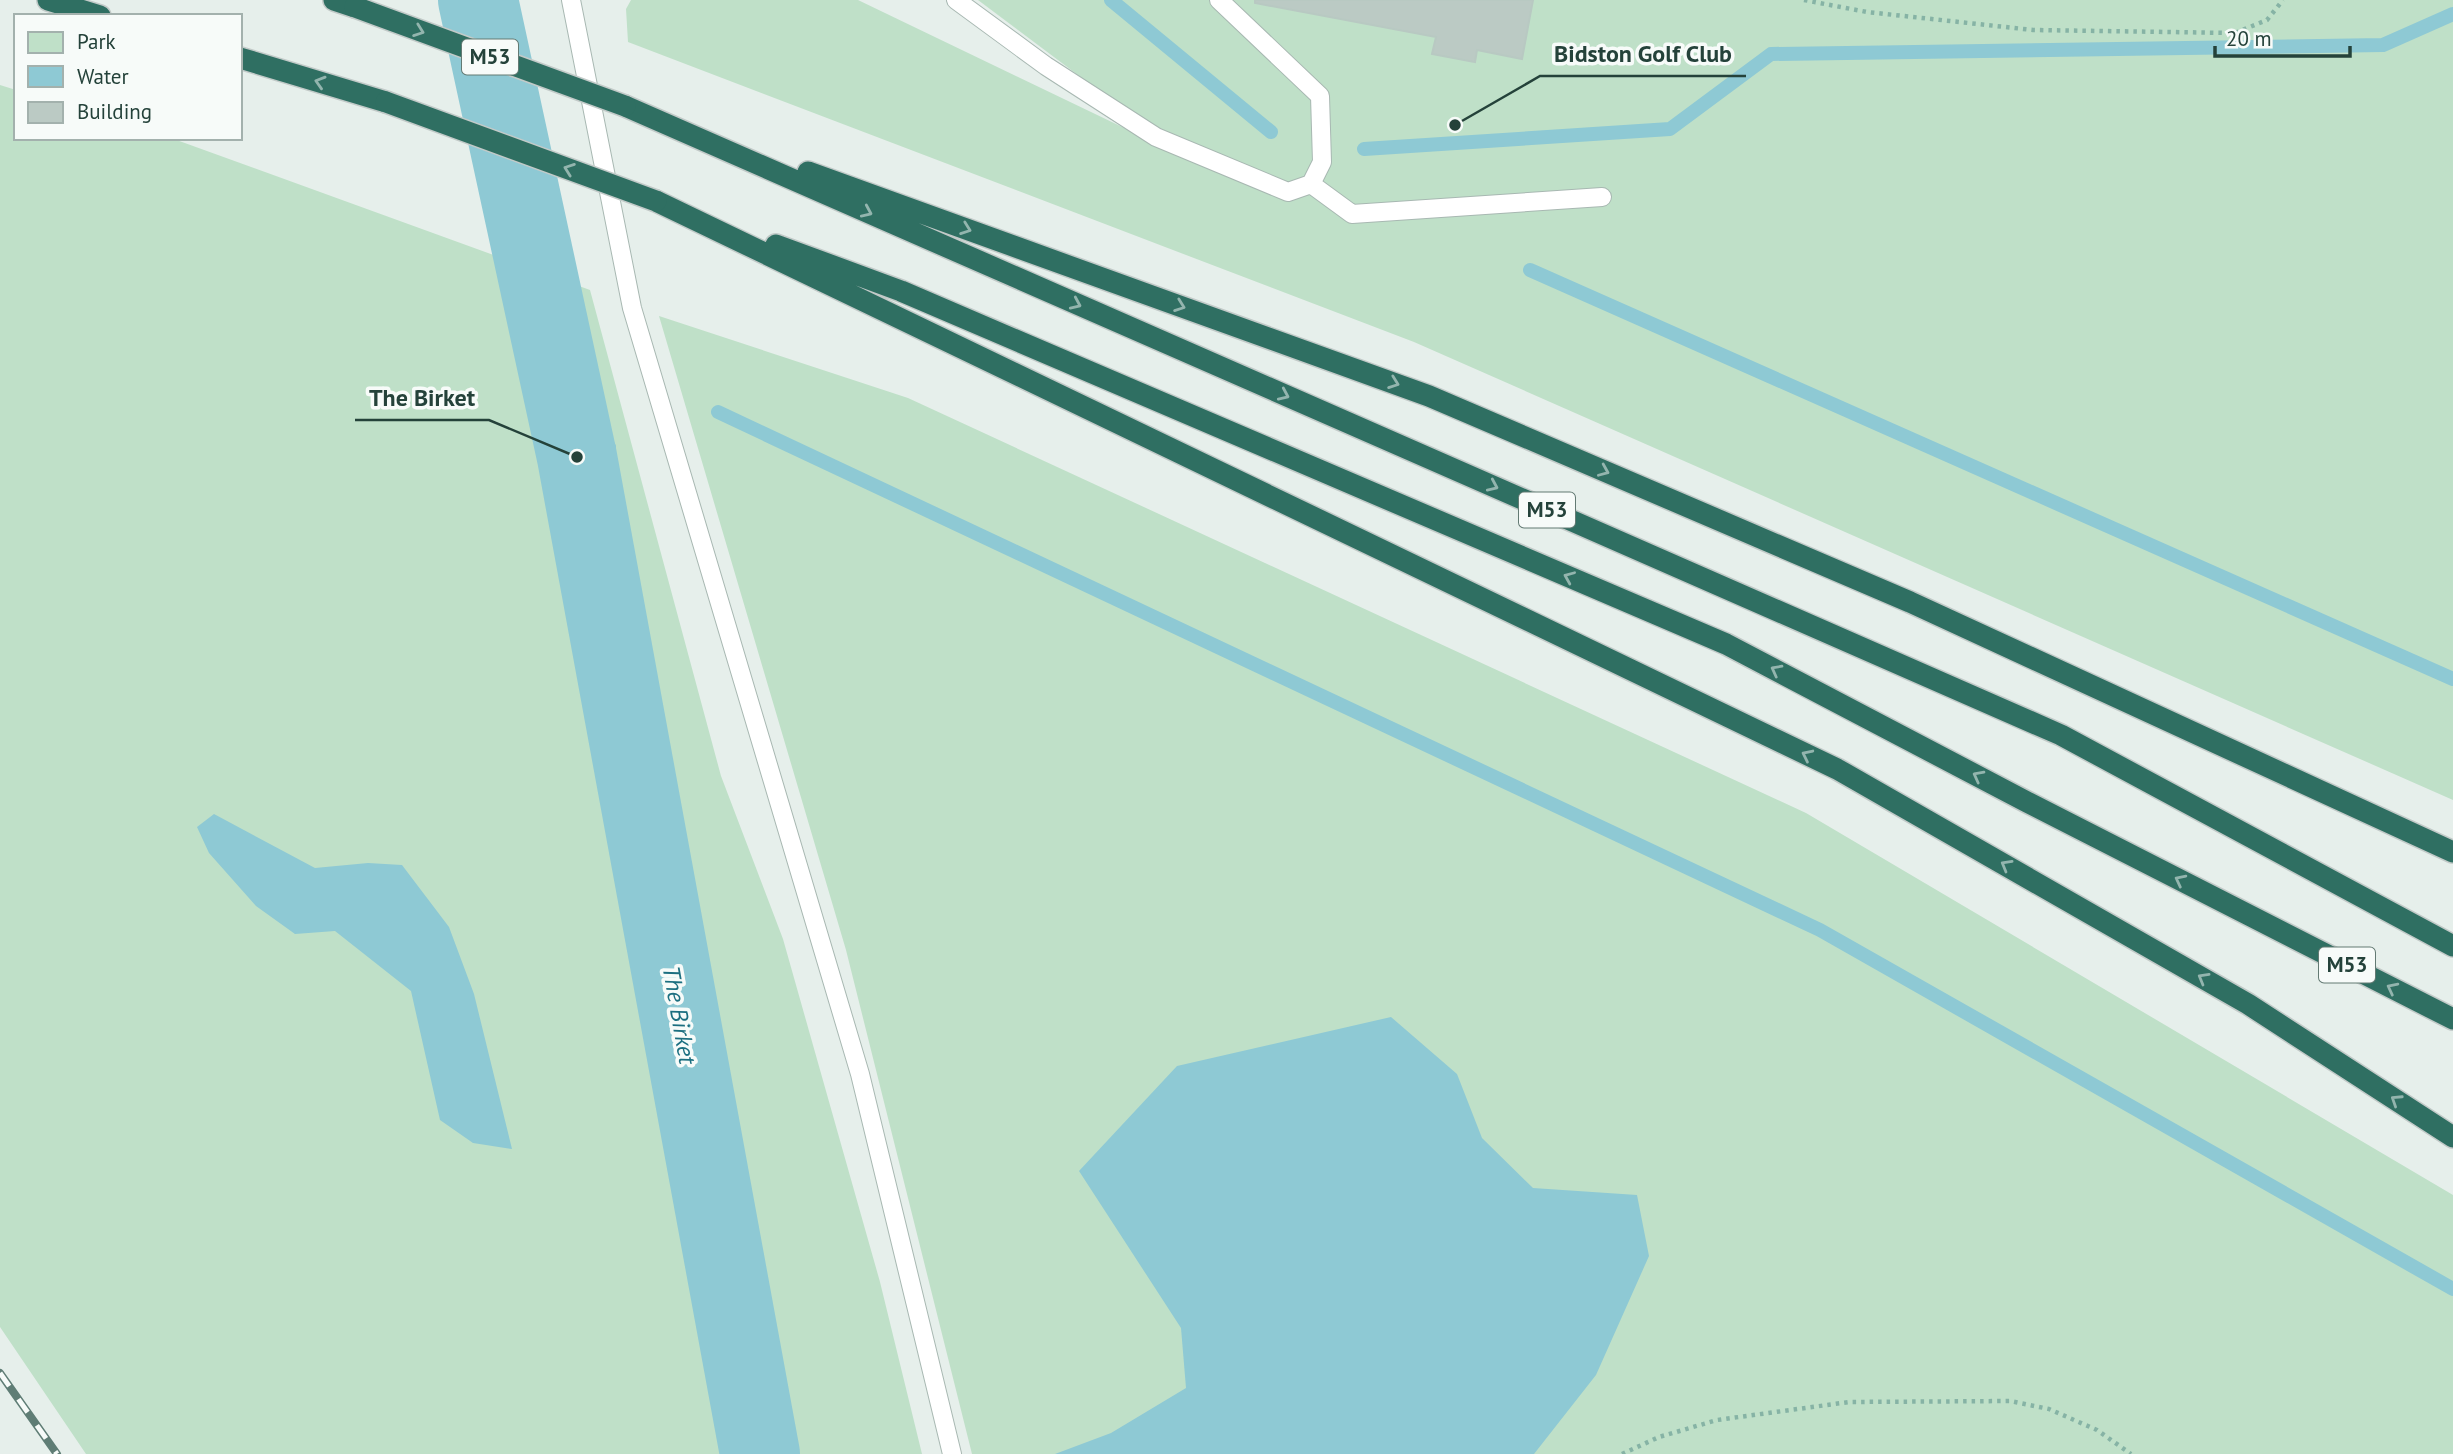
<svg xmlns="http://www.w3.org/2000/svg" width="2453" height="1454" viewBox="0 0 2453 1454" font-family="'PT Sans',sans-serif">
<rect width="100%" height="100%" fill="#e6efeb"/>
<path fill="#bfe0c8" d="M631,0H858L1191,160L978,0H2453V800L1414,342L628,42L626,9Z
M0,85L16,90V138H171L590,290L721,776L783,939L880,1282L922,1454H86L0,1327Z
M659,316L908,398L1806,813L2453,1195V1454H972L846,950Z"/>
<path fill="#8ec9d4" d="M214,814L315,868L368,863L402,865L449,927L474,994L512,1149L473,1143L440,1120L411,991L335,931L295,934L256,906L209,853L197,827Z
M1391,1017L1457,1074L1482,1138L1533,1188L1637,1195L1649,1256L1596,1375L1534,1454H1055L1111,1433L1186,1388L1181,1328L1079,1171L1177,1066Z"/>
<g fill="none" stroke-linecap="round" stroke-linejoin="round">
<path stroke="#8ec9d4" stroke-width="14" d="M1111,0L1271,132
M1364,149L1670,129L1771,54L2383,45L2453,14
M1530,270L2453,679
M718,412L1820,930L2453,1289
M577,457L609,447"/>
<path stroke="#8ec9d4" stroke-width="80" d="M478,0L577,457L760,1454"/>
</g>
<path fill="#bbcac4" stroke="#b8c9c2" stroke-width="2" d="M1255,0H1533L1522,59L1477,50L1475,62L1432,54L1436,37L1255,3Z"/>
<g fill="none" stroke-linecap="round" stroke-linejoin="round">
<g stroke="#a8b8b2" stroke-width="20">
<path id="lane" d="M571,0L632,308L860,1074L952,1454
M956,0L1046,66L1156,137L1288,192L1311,184L1322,162L1320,96L1219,0
M1311,184L1352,214L1602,197"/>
</g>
<g stroke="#c2cac8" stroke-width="24">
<path id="highway" d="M48,0L100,16
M334,0L355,7
M240,58L386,102
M625,106L2061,735L2453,946
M808,172L1429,396L1910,602L2453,852
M656,201L1837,769L2248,1004L2453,1137
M776,245L901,291L1726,644L2027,802L2453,1019"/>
</g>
<path stroke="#86b3a5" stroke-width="4.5" stroke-dasharray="3.5 5" stroke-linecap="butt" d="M1804,0L1867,12L2033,30L2235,33L2267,20L2283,0
M1622,1454L1659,1437L1717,1420L1849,1402L2010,1401L2049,1409L2097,1430L2131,1454"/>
<use href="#lane" stroke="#fff" stroke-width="18"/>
<use href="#highway" stroke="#2f6f62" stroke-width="21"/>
<g stroke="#5f7d75" stroke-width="8">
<path id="rail" d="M0,1373L57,1454"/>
</g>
<use href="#rail" stroke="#f7fbf9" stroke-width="5" stroke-dasharray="16" stroke-linecap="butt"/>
<g stroke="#c2cac8" stroke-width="24" stroke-linecap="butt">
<path id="highway-bridge" d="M355,7L625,106
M386,102L656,201"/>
</g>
<use href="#highway-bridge" stroke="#2f6f62" stroke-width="21"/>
</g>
<defs><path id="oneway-chevron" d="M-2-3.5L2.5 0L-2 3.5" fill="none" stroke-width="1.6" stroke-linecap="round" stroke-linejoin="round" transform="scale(1.75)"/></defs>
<g stroke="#93b5ae">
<use href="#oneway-chevron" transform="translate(419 31) rotate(20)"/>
<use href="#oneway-chevron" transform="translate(320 82) rotate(-163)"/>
<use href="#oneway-chevron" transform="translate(569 169) rotate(-160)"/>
<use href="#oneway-chevron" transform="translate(867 212) rotate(24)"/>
<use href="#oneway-chevron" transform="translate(966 229) rotate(20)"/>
<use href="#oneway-chevron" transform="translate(1076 304) rotate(24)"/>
<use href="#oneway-chevron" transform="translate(1180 306) rotate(20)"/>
<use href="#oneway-chevron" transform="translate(1394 383) rotate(20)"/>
<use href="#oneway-chevron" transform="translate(1284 395) rotate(24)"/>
<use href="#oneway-chevron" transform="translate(1604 471) rotate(23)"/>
<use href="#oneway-chevron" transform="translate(1493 486) rotate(24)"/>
<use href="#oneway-chevron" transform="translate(1569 577) rotate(-157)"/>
<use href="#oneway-chevron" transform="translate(1776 670) rotate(-152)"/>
<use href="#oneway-chevron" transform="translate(1807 755) rotate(-154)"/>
<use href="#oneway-chevron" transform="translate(1978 776) rotate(-152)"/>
<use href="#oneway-chevron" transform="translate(2006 865) rotate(-150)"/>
<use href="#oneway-chevron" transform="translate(2180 880) rotate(-153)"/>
<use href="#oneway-chevron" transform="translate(2203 978) rotate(-150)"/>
<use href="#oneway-chevron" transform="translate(2392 988) rotate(-153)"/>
<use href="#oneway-chevron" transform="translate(2396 1100) rotate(-147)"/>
</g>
<g text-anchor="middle" stroke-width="7" stroke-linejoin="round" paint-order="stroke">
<g fill="#f7fbf9" stroke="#637a73" stroke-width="2">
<rect x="462" y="39.5" width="56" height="35" rx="5"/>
<rect x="1519" y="492.5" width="56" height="35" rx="5"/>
<rect x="2319" y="947.5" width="56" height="35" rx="5"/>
</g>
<g font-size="21" font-weight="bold" fill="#24423a">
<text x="490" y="64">M53</text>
<text x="1547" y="517">M53</text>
<text x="2347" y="972">M53</text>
</g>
<g font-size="24" font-style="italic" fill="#1c6f80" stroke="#f7fbf9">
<text transform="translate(679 1015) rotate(80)" y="8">The Birket</text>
</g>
</g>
<path fill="none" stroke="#24423a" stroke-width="2.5" d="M1455 125L1540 76H1746M577 457L489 420H355"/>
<g fill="#24423a" stroke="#f7fbf9" stroke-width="2.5">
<circle cx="1455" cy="125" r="7"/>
<circle cx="577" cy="457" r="7"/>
</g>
<g font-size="24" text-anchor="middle" font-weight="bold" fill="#24423a" stroke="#f7fbf9" stroke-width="7" stroke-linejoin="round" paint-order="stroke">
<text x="1643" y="62">Bidston Golf Club</text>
<text x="422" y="406">The Birket</text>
</g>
<rect x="14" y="14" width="228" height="126" fill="#f7fbf9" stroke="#a3b1ad" stroke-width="2"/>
<rect x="28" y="32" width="35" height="21" fill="#bfe0c8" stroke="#a3b1ad" stroke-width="2"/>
<text x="77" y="49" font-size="21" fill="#24423a">Park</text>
<rect x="28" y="66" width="35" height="21" fill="#8ec9d4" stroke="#a3b1ad" stroke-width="2"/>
<text x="77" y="84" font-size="21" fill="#24423a">Water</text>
<rect x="28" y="102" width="35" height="21" fill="#bbcac4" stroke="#a3b1ad" stroke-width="2"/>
<text x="77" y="119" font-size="21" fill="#24423a">Building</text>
<path d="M2215 46v10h135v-10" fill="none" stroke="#24423a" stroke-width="3.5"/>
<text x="2226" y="46" font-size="21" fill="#24423a" stroke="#f7fbf9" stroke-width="5" paint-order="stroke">20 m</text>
</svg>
